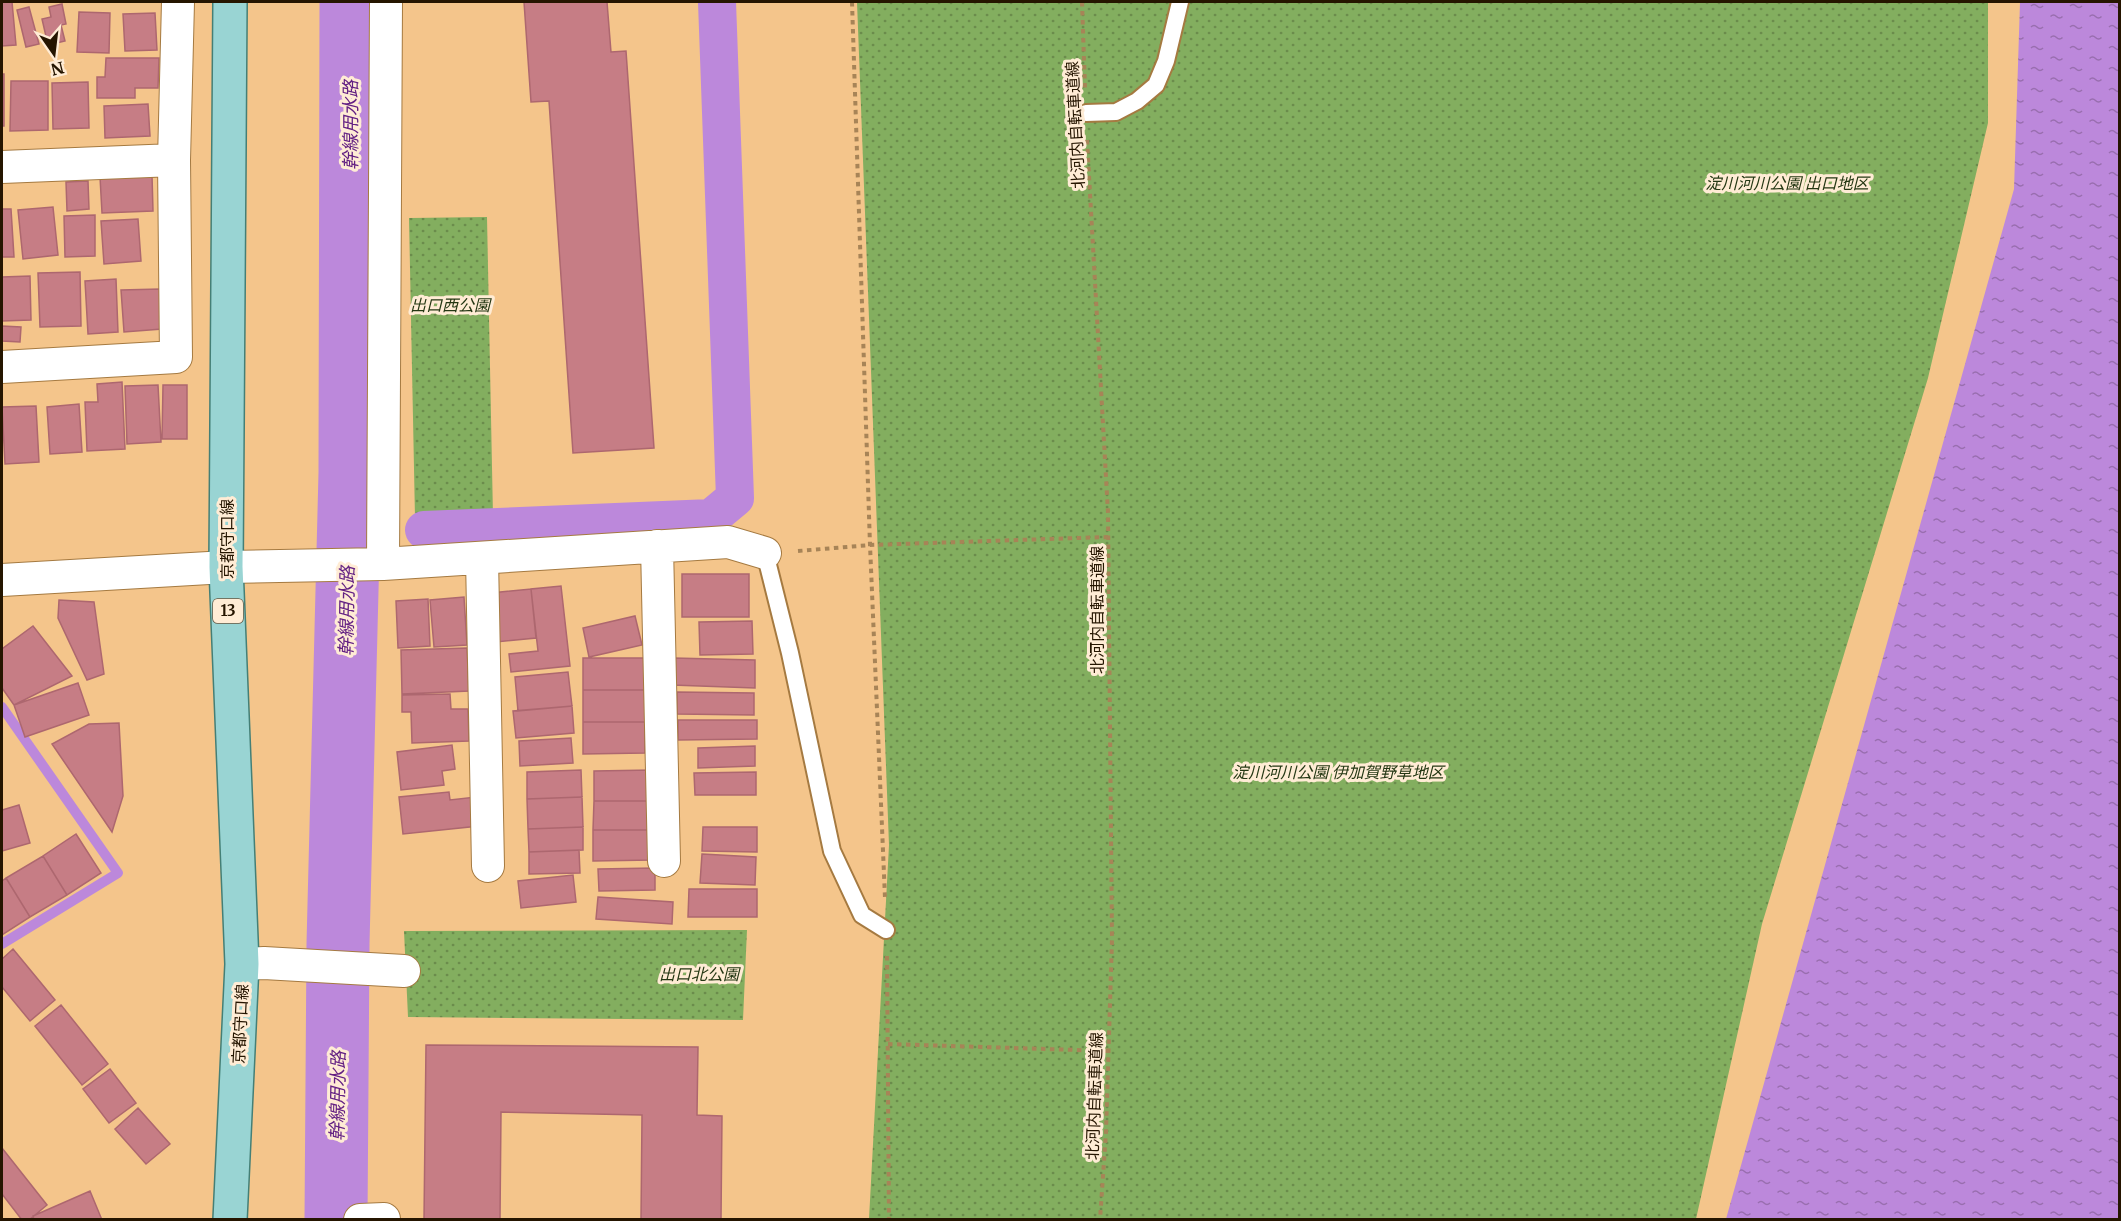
<svg xmlns="http://www.w3.org/2000/svg" width="2121" height="1221" viewBox="0 0 2121 1221" font-family="Merriweather,'Noto Sans JP',serif">
<defs>
<pattern id="green-dots" width="8" height="8" patternUnits="userSpaceOnUse" patternTransform="scale(1.5)"><rect width="8" height="8" fill="#83ae5f"/><path d="M2 2h.1M6 6h.1" fill="none" stroke="#6b8c4c" stroke-width="1.8" stroke-linecap="round"/></pattern>
<pattern id="water-ripples" width="26" height="14" patternUnits="userSpaceOnUse" patternTransform="scale(1.5)"><rect width="26" height="14" fill="#bc88db"/><path d="M2 4q2-2 4 0t4 0M15 11q2-2 4 0t4 0" fill="none" stroke="#996eaf"/></pattern>
</defs>
<rect width="100%" height="100%" fill="#f4c58b"/>
<path fill="url(#green-dots)" d="M857,2H1988V123L1928,378L1762,924L1696,1219H869L889,845Z
M487,217L493,516L415,518L409,218Z
M747,930L743,1020L408,1017L404,931Z"/>
<path fill="url(#water-ripples)" d="M2020,2H2119V1219H1726L2014,189Z"/>
<g fill="none" stroke-linecap="round" stroke-linejoin="round">
<path stroke="#bc88db" stroke-width="10" d="M348,532L361,530
M2,707L118,873L2,944"/>
<path stroke="#bc88db" stroke-width="38" d="M424,530L711,518L735,498L717,2"/>
<path stroke="#bc88db" stroke-width="63" d="M336,1220L338,944L350,473L351,2"/>
</g>
<path fill="#c67d85" stroke="#ad676f" stroke-width="1.5" d="M2,2H12L16,45L2,46Z
M524,2H607L611,52L626,51L654,448L573,453L549,101L531,102Z
M62,4L66,24L61,25L65,41L48,45L42,19L51,17L49,7Z
M29,7L39,44L26,47L17,10Z
M79,12L110,13L109,53L77,52Z
M155,13L157,50L125,51L123,14Z
M106,58H159L158,88H135V98H97V77H105Z
M2,74H4V126H2Z
M11,81H48V130L10,131Z
M88,82L89,128L53,129L52,83Z
M148,104L150,136L105,138L104,106Z
M152,175L153,211L102,213L100,177Z
M88,181L89,209L67,211L66,182Z
M53,207L58,255L23,259L18,210Z
M2,209H11L14,257H2Z
M95,215V256L65,257L64,216Z
M138,219L141,261L104,264L101,221Z
M80,272L81,326L40,327L38,273Z
M30,276L31,320L2,321V277Z
M116,279L118,332L88,334L85,281Z
M160,289L162,329L124,332L121,290Z
M2,326L21,327L20,342L2,341Z
M122,382L125,449L87,451L85,402H98L97,384Z
M158,385L161,442L127,444L125,386Z
M163,385H187V439H162Z
M79,404L82,452L50,454L47,407Z
M36,406L39,462L5,464L2,407Z
M682,574H749V617H682Z
M561,586L570,666L511,672L509,654L538,651L531,589Z
M531,589L536,638L496,642L491,593Z
M464,597L467,645L434,647L430,600Z
M428,599L430,646L398,648L396,601Z
M59,600L94,602L104,674L87,680L58,618Z
M635,616L642,645L589,657L583,628Z
M752,621L753,654L700,655L699,622Z
M33,626L72,676L14,705L2,688V649Z
M467,648L469,691L402,694L401,650Z
M583,658H645V690H583Z
M673,658L755,660V688L672,685Z
M568,672L572,706L518,711L515,677Z
M78,683L89,715L25,737L14,705Z
M583,690H645V722H583Z
M677,692L754,693V715L677,714Z
M450,694L451,709H468L469,741L412,743L411,712H402V695Z
M572,706L574,733L516,738L513,711Z
M678,720H757V739L678,740Z
M583,722H645V753L583,754Z
M119,723L123,796L112,832L52,744L89,724Z
M571,738L573,763L520,766L519,741Z
M452,745L455,769L442,771L444,785L401,790L397,752Z
M755,746V766L698,768V748Z
M581,770L582,797L527,799V772Z
M652,770V801H594V771Z
M756,772V795H695L694,773Z
M449,792L450,800L476,797L479,826L403,834L399,797Z
M582,797L583,827L528,829L527,799Z
M594,801H652V830H593Z
M19,805L30,843L2,851V810Z
M583,827V850L529,852L528,829Z
M703,827H757V852L702,851Z
M593,830H652V860L593,861Z
M76,834L101,873L67,895L43,856Z
M579,850L580,873L529,874V852Z
M702,854L756,857L755,885L700,883Z
M43,856L67,895L30,917L6,878Z
M655,868V890L599,891L598,869Z
M573,875L576,902L521,908L518,881Z
M6,878L30,917L2,935V881Z
M689,889H757V917H688Z
M598,897L673,902L672,924L596,919Z
M13,949L55,1000L30,1021L2,987V959Z
M61,1005L108,1064L82,1085L35,1026Z
M426,1045L698,1047L697,1115L722,1116L721,1220H641L642,1115L501,1112L500,1220H424Z
M110,1069L136,1103L109,1123L83,1089Z
M138,1108L170,1144L146,1164L115,1129Z
M2,1148L47,1205L29,1220H22L2,1194Z
M90,1191L102,1220H34L33,1216Z"/>
<g fill="none" stroke-linecap="round" stroke-linejoin="round">
<g stroke="#a57a41" stroke-width="20">
<path id="lane" d="M1086,113L1116,112L1137,101L1156,85L1166,61L1180,2
M765,553L790,653L832,851L862,915L886,930"/>
</g>
<g stroke="#a57a41" stroke-width="34">
<path id="street" d="M2,167L174,160
M2,367L176,357L174,160L178,2
M657,546L664,861
M482,558L488,866
M383,564L386,2
M2,580L226,567L383,564L728,542L765,553
M242,964L264,963L404,971
M360,1220L384,1219"/>
</g>
<g stroke="#447f76" stroke-width="36">
<path id="primary" d="M230,2L226,567L242,964L230,1220"/>
</g>
<path stroke="#a78457" stroke-width="4" stroke-dasharray="4.5 4.5" stroke-linecap="butt" d="M852,2L870,545L885,898
M1082,2L1085,88
M1087,140L1108,513L1112,939L1106,1132L1100,1220
M798,551L870,545L1108,537
M887,956L889,1220
M888,1044L1108,1051"/>
<use href="#lane" stroke="#fff" stroke-width="16"/>
<use href="#street" stroke="#fff" stroke-width="32"/>
<use href="#primary" stroke="#99d4d3" stroke-width="33"/>
</g>
<g text-anchor="middle" stroke-width="6" stroke-linejoin="round" paint-order="stroke">
<rect fill="#ffecd5" stroke="#665640" stroke-width="1.5" x="213" y="599" width="30" height="24" rx="4.5"/>
<g font-size="15" font-weight="bold" fill="#251500">
<text x="228" y="616">13</text>
</g>
<g font-size="16" fill="#251500" stroke="#ffecd5">
<text transform="translate(1075 125) rotate(-93)" y="6">北河内自転車道線</text>
<text transform="translate(227 539) rotate(-90)" y="6">京都守口線</text>
<text transform="translate(1097 610) rotate(-90)" y="6">北河内自転車道線</text>
<text transform="translate(240 1024) rotate(-87)" y="6">京都守口線</text>
<text transform="translate(1094 1096) rotate(-88)" y="6">北河内自転車道線</text>
</g>
<g font-size="16" font-style="italic" fill="#243713" stroke="#ffecd5">
<text x="1787" y="189">淀川河川公園 出口地区</text>
<text x="450" y="311">出口西公園</text>
<text x="1338" y="778">淀川河川公園 伊加賀野草地区</text>
<text x="699" y="980">出口北公園</text>
</g>
<g font-size="18" font-style="italic" fill="#632083" stroke="#ffecd5">
<text transform="translate(351 125) rotate(-90)" y="6">幹線用水路</text>
<text transform="translate(347 611) rotate(-89)" y="6">幹線用水路</text>
<text transform="translate(338 1096) rotate(-89)" y="6">幹線用水路</text>
</g>
</g>
<rect width="2121" height="1221" fill="none" stroke="#251500" stroke-width="6"/>
<g transform="translate(54 54) rotate(166)" stroke="#ffecd5" stroke-width="4.5" paint-order="stroke">
<path d="M0-4.5L10 22L0 15L-10 22Z" fill="#251500"/>
<text y="-9" font-size="16" font-weight="bold" text-anchor="middle" fill="#251500">N</text>
</g>
</svg>
